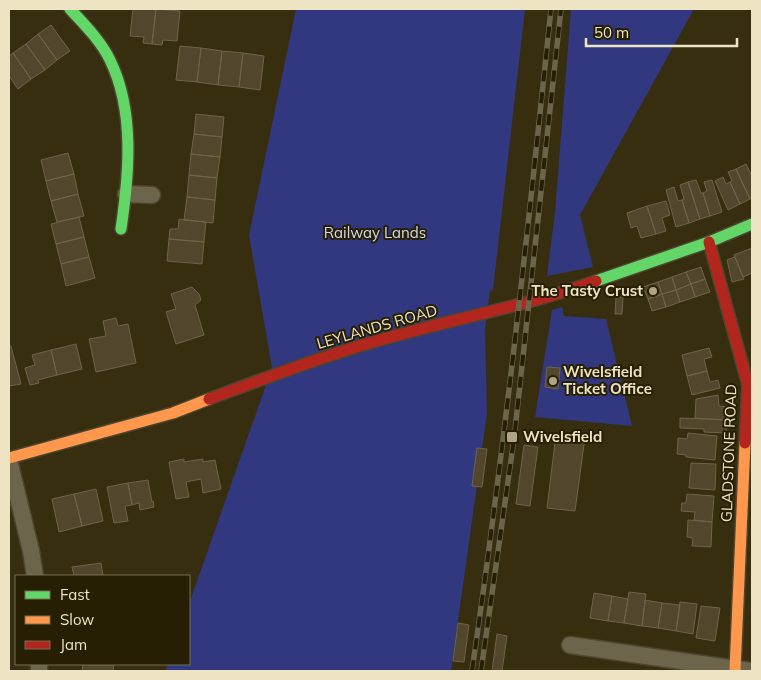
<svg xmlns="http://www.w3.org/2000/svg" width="761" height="680" viewBox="0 0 761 680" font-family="Mulish,sans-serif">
<rect width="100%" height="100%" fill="#362e0f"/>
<path fill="#32387f" d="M296,9H525L493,290L490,291L485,329L487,413L451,671H165L168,664H189V604L272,368L249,235Z
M571,9H694L580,215L593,267L547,276L555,212Z
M562,307L564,316L606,319L632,426L535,417L552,310Z"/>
<path fill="#52462d" stroke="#6f634a" d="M133,9H156L152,44L143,43L144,37L130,36Z
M156,9L180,11L177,41L163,40L162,45L152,44Z
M51,25L70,51L57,60L38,34Z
M38,34L57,60L45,70L26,44Z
M26,44L45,70L31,79L13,53Z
M180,46L201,48L197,82L176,80Z
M201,48L222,51L218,85L197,82Z
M222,51L243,53L239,87L218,85Z
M13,53L31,79L18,89L9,76V56Z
M243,53L264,56L260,90L239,87Z
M196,114L224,117L222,137L194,134Z
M194,134L222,137L220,157L191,154Z
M68,153L74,174L46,181L41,160Z
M191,154L220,157L217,178L189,175Z
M746,164L752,176V198L750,199L736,169Z
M736,169L750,199L740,204L730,182L732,181L728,172Z
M74,174L78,194L51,201L46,181Z
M189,175L217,178L215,200L187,197Z
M723,177L726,184L730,182L740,204L728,210L715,181Z
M696,180L701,193H703L710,216L700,219L688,182Z
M712,180L722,212L710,216L703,193L707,191L704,182Z
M688,182L700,219L689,223L682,200L684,199L680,185Z
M674,187L678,201L682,200L689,223L676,227L666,190Z
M78,194L84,216L57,222L51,201Z
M187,197L215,200L213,223L184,220Z
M666,201L670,215L662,218L666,231L656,234L647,206Z
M647,206L656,234L641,238L637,226L631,228L627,213Z
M79,217L84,237L56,244L51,224Z
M179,219L206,222L204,242L169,239L170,229H178Z
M84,237L89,257L61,264L56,244Z
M169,239L204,242L202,264L167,261Z
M752,248V273L743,277L734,255Z
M89,257L95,278L66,286L61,264Z
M735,257L744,279L732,282L727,260Z
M701,267L705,279L691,284L686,272Z
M686,272L691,284L676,290L672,277Z
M672,277L676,290L662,294L658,282Z
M705,279L710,292L695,297L691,284Z
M658,282L662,294L648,299L643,287Z
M691,284L695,297L680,302L676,290Z
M192,287L199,294L201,300L195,305L204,335L176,344L166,312L176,309L171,294Z
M676,290L680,302L666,307L662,294Z
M662,294L666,307L652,311L648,299Z
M616,297H623L622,314H615Z
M116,318L118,326L128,324L136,363L96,372L89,339L106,336L103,321Z
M76,344L82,369L57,375L51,350Z
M9,346H11L21,384L9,386Z
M709,348L712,357L704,359L707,371L687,376L682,355Z
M51,350L57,375L38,380L39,383L30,385L25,368L35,365L32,355Z
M547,367L560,368L558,389L545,387Z
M707,371L710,382L718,380L720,388L692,395L687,376Z
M718,395L719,406L728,407L727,420L695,418L696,399Z
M680,418L727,420L726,433L704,432V429L680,428Z
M688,433L717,436L715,460L686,457V455L677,454L678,438L687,439Z
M556,434L585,437L575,511L547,508Z
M524,445L538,447L530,506L516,504Z
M477,448L487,449L482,487L472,486Z
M184,459V462L203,459V462L215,460L221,489L203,493L201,479L186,482L189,497L176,499L169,462Z
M691,463L716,464L715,490L689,488Z
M148,480L152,502L153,501L154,507L140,510L139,503L132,505L128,483Z
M128,483L132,505L125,506L128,521L114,523L107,487Z
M96,489L103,521L82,526L74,494Z
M74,494L82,526L59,532L52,499Z
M687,494L714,496L712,522L694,520L695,512L681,511L682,503H686Z
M688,520L712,522L711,547L692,546L693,538L687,537Z
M101,563L103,576H74L72,567Z
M629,592L646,594L642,626L624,623Z
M594,593L612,596L608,621L590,618Z
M612,596L628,599L624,623L608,621Z
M645,600L662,603L658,628L642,626Z
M680,602L697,604L693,634L676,631Z
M662,603L680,605L676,631L658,628Z
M701,606L720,608L715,641L696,638Z
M458,623L469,625L464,662L453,661Z
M497,634L507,636L502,671H492Z
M83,664H114L113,671H82Z"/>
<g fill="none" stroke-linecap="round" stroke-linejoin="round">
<g stroke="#4c452f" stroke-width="19">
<path id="street" d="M126,194L152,195
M9,460L31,551L35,576
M570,645L750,671
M39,671V664"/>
</g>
<g stroke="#4c452f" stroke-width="14">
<path id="fast" d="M70,9C84,24 101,41 110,60C135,111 129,175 121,229
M596,281L709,242L752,224"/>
</g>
<g stroke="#4c452f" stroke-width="14">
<path id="slow" d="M9,458L173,413L209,399
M735,670L745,443"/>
</g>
<g stroke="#4c452f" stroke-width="14">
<path id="jam" d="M709,242L748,385L745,443
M209,399C263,379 317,358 373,342C447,320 523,307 596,281"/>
</g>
<use href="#street" stroke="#6c644b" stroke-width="16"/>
<use href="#fast" stroke="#63d668" stroke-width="11"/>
<use href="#slow" stroke="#ff974d" stroke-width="11"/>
<use href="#jam" stroke="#b3261e" stroke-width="11"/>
<g stroke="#6b654c" stroke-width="5.5">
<path id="rail" d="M472,671C504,451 528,230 551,9
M481,671L514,439L561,9"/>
</g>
<use href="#rail" stroke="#271f03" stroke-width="4" stroke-dasharray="11" stroke-linecap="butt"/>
</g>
<g fill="#aea484" stroke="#271f03" stroke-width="2">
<circle cx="653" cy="291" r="5"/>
<circle cx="553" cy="381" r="5"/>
<rect x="506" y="431" width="12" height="12" rx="2.5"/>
</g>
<g text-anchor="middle" stroke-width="4" stroke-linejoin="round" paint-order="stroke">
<g font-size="15" fill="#d1d8f1" stroke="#271f03">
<text x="375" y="238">Railway Lands</text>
</g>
<g font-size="15" font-weight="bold" fill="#eee4c3" stroke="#271f03" text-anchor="start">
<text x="643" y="296" text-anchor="end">The Tasty Crust</text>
<text x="563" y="377">Wivelsfield<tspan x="563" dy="17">Ticket Office</tspan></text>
<text x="523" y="442">Wivelsfield</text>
</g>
<g font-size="15" fill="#eee4c3" stroke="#271f03">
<text transform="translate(377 327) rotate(-16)" y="5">LEYLANDS ROAD</text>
<text transform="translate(729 453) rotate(-88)" y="5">GLADSTONE ROAD</text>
</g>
</g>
<rect width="761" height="680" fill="none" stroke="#eee4c3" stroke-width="20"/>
<rect x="15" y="575" width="175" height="90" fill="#271f03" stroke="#776e50"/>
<rect x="25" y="591" width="25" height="8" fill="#63d668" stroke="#776e50"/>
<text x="60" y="600" font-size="15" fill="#eee4c3">Fast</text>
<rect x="25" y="616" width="25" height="8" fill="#ff974d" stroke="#776e50"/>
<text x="60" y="625" font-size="15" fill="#eee4c3">Slow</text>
<rect x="25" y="641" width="25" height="8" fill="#b3261e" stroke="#776e50"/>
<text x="60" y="650" font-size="15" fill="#eee4c3">Jam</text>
<path d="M586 38v8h151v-8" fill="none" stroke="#eee4c3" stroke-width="2.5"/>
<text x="594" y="38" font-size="15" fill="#eee4c3" stroke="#271f03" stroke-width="4" paint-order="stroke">50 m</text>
</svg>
